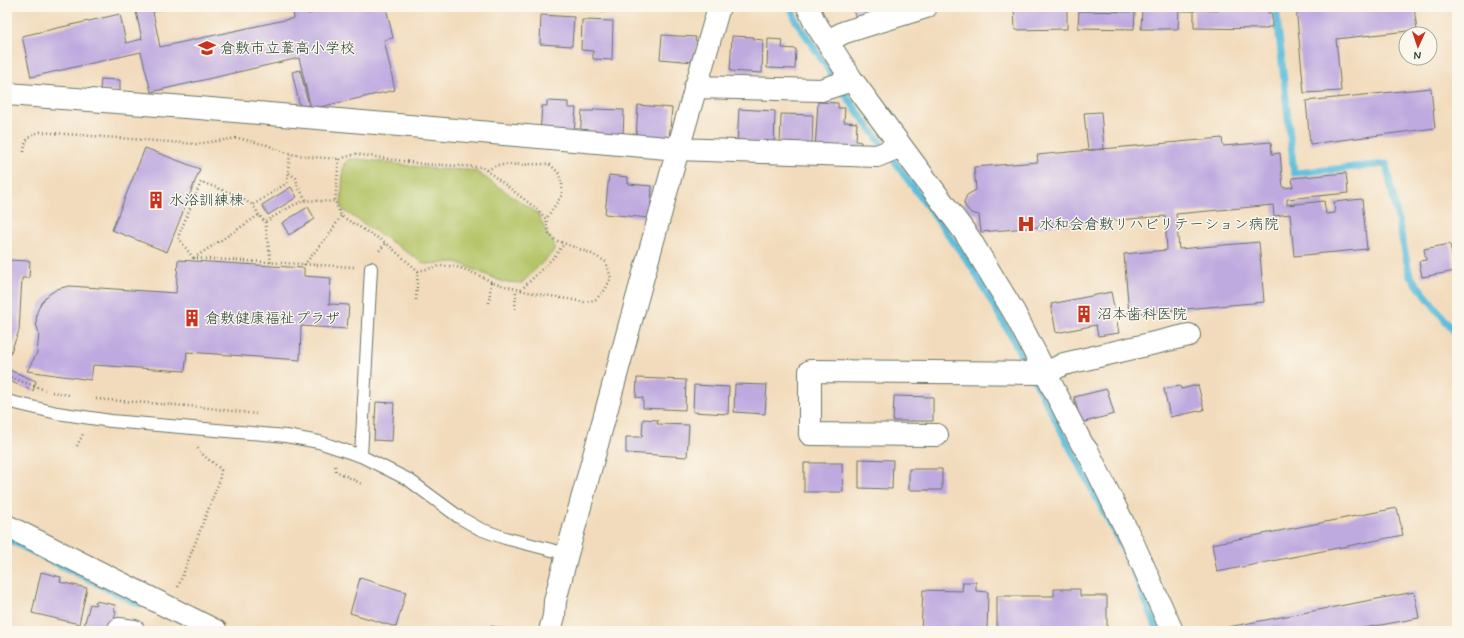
<svg xmlns="http://www.w3.org/2000/svg" width="1464" height="638" viewBox="0 0 1464 638" font-family="Mynerve,'Klee One',sans-serif">
<rect width="100%" height="100%" fill="#fbf7ec"/>
<filter id="ink" filterUnits="userSpaceOnUse"><feTurbulence type="fractalNoise" baseFrequency=".025" numOctaves="2"/><feDisplacementMap in="SourceGraphic" scale="8" xChannelSelector="R" yChannelSelector="G"/><feConvolveMatrix kernelMatrix="1 2 1 2 8 2 1 2 1" color-interpolation-filters="sRGB"/></filter>
<filter id="wash" filterUnits="userSpaceOnUse"><feTurbulence type="fractalNoise" baseFrequency=".012" numOctaves="4" result="noise"/><feDisplacementMap in="SourceGraphic" scale="16" xChannelSelector="R" yChannelSelector="G"/><feGaussianBlur stdDeviation="0.9" result="paint"/><feColorMatrix in="noise" values="0 0 0 0 0 0 0 0 0 0 0 0 0 0 0 0 0 1.4 0 .05"/><feComposite in="paint" operator="in"/></filter>
<g filter="url(#wash)">
<rect width="100%" height="100%" fill="#f2dbbc"/>
<path fill="#b4c466" stroke="#6a804d" d="M349,159H359L434,169L467,170L477,172L538,214L547,234L554,243L555,249L551,254L522,283L503,282L457,262L425,264L343,210L341,204L343,172L344,164Z"/>
<g fill="none" stroke-linecap="round" stroke-linejoin="round">
<path stroke="#5dbedb" stroke-width="7" d="M791,7L796,21L849,100L972,267L1014,341L1126,554L1158,631
M1276,7L1294,173L1386,164L1410,276L1457,335
M7,539L139,604"/>
</g>
<g id="blocks">
<path fill="#bfaae0" d="M135,7H163L164,9L153,12L160,47L294,18L292,7H307L308,14L340,7H386L393,38L384,40L395,90L311,109L299,58L151,92L141,52L31,77L22,36L120,14L126,43L142,39Z
M582,7H624V12L582,10Z
M852,7H878L880,12L857,21Z
M1014,7H1067V29L1015,30Z
M1142,7L1179,8L1178,29H1141Z
M1181,7H1193V11H1181Z
M1218,7H1268V13H1272V27H1267V29L1194,28V10L1218,11Z
M1296,7H1414L1417,30L1336,39L1341,91L1304,93Z
M1079,11L1135,12L1134,29L1078,28Z
M541,15L574,17L572,46L540,44Z
M582,20L613,21L612,60L593,59V51L581,50Z
M662,35L696,37L695,40L698,41L694,62L660,59Z
M732,36L754,37V39L763,40L762,73L730,71Z
M768,39L783,40L782,48L796,49L795,69L767,68Z
M300,70L309,105L300,107L292,72Z
M101,79L120,80V91L100,90Z
M1431,88L1435,128L1310,144L1306,101Z
M547,101L568,102V108H576L574,134L540,133L542,106H547Z
M818,102L838,103V108H845L844,122L857,123L856,141L861,142V152L815,150Z
M638,105L672,108L669,139L636,137Z
M594,109L624,110L623,138L580,136L582,111H594Z
M739,109L775,111L774,148L737,146Z
M1101,112L1104,149L1088,150L1084,113Z
M781,114L813,115L812,147L780,146Z
M1222,138L1223,146L1271,142L1272,154L1280,153L1283,188L1293,187L1292,178L1346,173L1348,193L1287,199V205L1324,201L1326,214L1335,213L1334,202L1362,199L1367,249L1294,256L1290,214L1274,216L1273,205L1176,214L1179,249L1259,242L1264,302L1129,314L1124,254L1167,250L1165,216L981,232L979,215L971,213L965,206L964,202L967,195L976,190L974,167L1038,162L1037,155Z
M145,148L200,169L167,252L112,230Z
M609,175L628,177V184L652,186L650,218L605,214Z
M291,187L297,197L268,215L262,205Z
M308,207L315,219L289,235L282,223Z
M1450,244L1455,271L1422,277L1419,261L1426,260L1424,249Z
M7,260L30,261L29,278H22L19,331L8,359L7,358Z
M178,260L304,268V276L331,278L329,304L349,305L347,329L301,326L300,360L187,352L185,371L93,365L91,380L27,371L37,353L39,334L36,323L37,312L41,303L48,295L57,289L69,286L176,293Z
M1111,292L1119,333L1098,336L1096,325L1056,333L1051,304Z
M7,369L36,381L33,391L7,380Z
M637,378L686,380L685,410L643,408V398L636,397Z
M735,384L767,385L765,414L734,412Z
M694,385L729,387L728,414L693,412Z
M1198,385L1204,410L1170,417L1164,389L1180,386L1181,389Z
M1107,389L1114,414L1081,423L1074,397Z
M894,396L933,397V421H893Z
M376,402L394,403L392,441L374,440Z
M643,419L658,420L657,424L689,425L687,457L626,453V437H642Z
M859,459L893,460L892,489L859,488Z
M804,463H842L843,492H804Z
M909,469H942V490H909Z
M1397,508L1403,535L1217,572L1212,544Z
M41,572L61,577L60,582L87,588L79,624L32,613Z
M360,578L406,592L396,627L350,613Z
M963,582H976V591L988,592L987,631H921L923,590L962,591Z
M1054,589H1080V596H1107V631H997V596H1054Z
M1414,592L1419,618L1348,631H1228V627Z
M96,601L115,605L114,610L116,611L111,631H102L84,626L90,604L95,605Z
M491,626L512,630V631H491Z"/>
</g>
</g>
<g filter="url(#ink)">
<use href="#blocks" fill-opacity="0" stroke="#697464" stroke-width="1"/>
<g fill="none" stroke-linecap="round" stroke-linejoin="round">
<g stroke="#697464" stroke-width="14">
<path id="service" d="M7,401L57,413L111,421L286,436L319,442L361,456L409,480L459,517L480,529L505,538L567,554
M361,456L371,268"/>
</g>
<g stroke="#697464" stroke-width="24">
<path id="minor" d="M808,7L814,21L852,80L969,238L1014,312L1082,444L1088,452L1133,543L1172,631
M827,41L845,32L926,7
M695,87L821,90L852,80
M7,94L199,108L678,149L877,156L901,146
M937,435L810,434V371L1046,373L1064,364L1189,335
M7,526L216,631
M118,631L119,629L134,631
M550,631L554,616L555,601L567,554L678,149L719,7"/>
</g>
<path stroke="#697464" stroke-width="2.5" stroke-dasharray="1 3" stroke-linecap="butt" d="M24,152C25,139 28,136 40,132L196,144L238,138L267,145L290,154L312,157L339,159L356,154L423,164L482,167L537,209L546,219L549,233L555,240L590,253L606,262L611,278L605,290L595,300L584,302L528,292L497,284L469,271L454,266H440L418,271L386,243
M339,159L335,201L341,216L386,243L378,252
M487,170L497,165L549,164L558,172L562,184V195L546,219
M289,173L296,178L298,187L307,201
M259,215L253,205L287,183L290,154
M265,222L271,263
M193,258L355,267
M193,258L178,237L201,182L234,194L253,205
M194,258L259,215L265,222C276,216 289,206 301,202C312,198 324,203 335,201
M304,265L331,232L341,216
M521,290L554,257L564,244
M416,300L418,271
M489,303L491,281
M515,309L516,289
M7,376L45,390
M52,392L69,395
M96,399L201,407L256,414
M77,446L83,434
M335,466L336,471L362,484
M178,587L219,482L221,470C214,462 204,458 198,449V445"/>
<use href="#service" stroke="#fff" stroke-width="12"/>
<use href="#minor" stroke="#fff" stroke-width="22"/>
</g>
</g>
<defs>
<g id="school-bare" transform="scale(1.38)"><path d="M0-5L7-2L0 1L-7-2ZM-4 1L0 2.5L4 1V4Q0 6-4 4Z" fill="#c8321e" stroke="#fbf7ec" stroke-width="2.5" paint-order="stroke"/></g>
<g id="building-bare" transform="scale(1.38)"><path d="M-4-6H4V6H1V3H-1V6H-4ZM-2.5-4.3h1.7v1.8h-1.7ZM.8-4.3h1.7v1.8H.8ZM-2.5-1h1.7V.8h-1.7ZM.8-1h1.7V.8H.8Z" fill="#c8321e" stroke="#fbf7ec" stroke-width="2.5" paint-order="stroke"/></g>
<g id="hospital-bare" transform="scale(1.38)"><path d="M-5-5h3v3.5h4V-5h3V5h-3V1.5h-4V5h-3Z" fill="#c8321e" stroke="#fbf7ec" stroke-width="2.5" paint-order="stroke"/></g>
</defs>
<g fill-rule="evenodd">
<use href="#school-bare" x="207" y="48"/>
<use href="#building-bare" x="156" y="200"/>
<use href="#hospital-bare" x="1026" y="224"/>
<use href="#building-bare" x="1084" y="314"/>
<use href="#building-bare" x="192" y="318"/>
</g>
<g text-anchor="middle" stroke-width="3" stroke-linejoin="round" paint-order="stroke">
<g font-size="15" fill="#1f3d34" stroke="#fbf7ec" text-anchor="start">
<text x="220" y="53">倉敷市立葦高小学校</text>
<text x="169" y="205">水浴訓練棟</text>
<text x="1039" y="229">水和会倉敷リハビリテーション病院</text>
<text x="1097" y="319">沼本歯科医院</text>
<text x="205" y="323">倉敷健康福祉プラザ</text>
</g>
</g>
<rect width="1464" height="638" fill="none" stroke="#fbf7ec" stroke-width="24"/>
<g transform="translate(1418 46) rotate(183)"><circle r="19" fill="#fbf7ec" stroke="#a3ada2"/>
<path d="M0-3L7 15L0 10L-7 15Z" fill="#c8321e"/>
<text y="-6" font-size="11" font-weight="bold" text-anchor="middle" fill="#1f3d34">N</text>
</g>
</svg>
